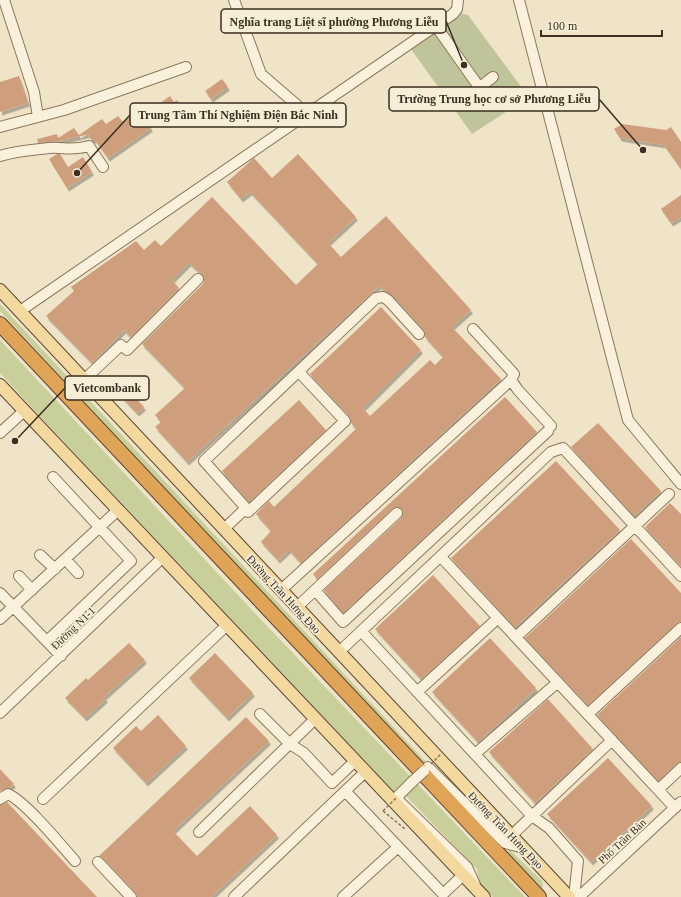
<svg xmlns="http://www.w3.org/2000/svg" width="681" height="897" viewBox="0 0 681 897" font-family="'Times New Roman',serif">
<defs>
<filter id="shadow"><feDropShadow dx="2" dy="3.5" stdDeviation="0" flood-color="#0004"/></filter>
</defs>
<rect width="100%" height="100%" fill="#f0e4c8"/>
<path fill="#c9cf9b" d="M0,304L426,762L422,766L0,311Z
M0,340L251,609L525,897H493L479,883L477,869L398,788L394,792L49,426L0,373Z
M509,849L542,881L543,886L541,889L507,852Z"/>
<path fill="#bfc49a" d="M452,11L468,15L522,88L521,102L472,134L406,42Z"/>
<path fill="#cf9f7d" filter="url(#shadow)" d="M19,76L28,103L0,112V82Z
M222,79L228,87L211,99L205,91Z
M170,96L174,102L177,100L183,108L162,122L153,108Z
M139,111L151,128L108,158L95,140H92L88,135L90,134L60,141L38,143L37,139L57,134L58,138L74,128L79,135L102,119L106,124L118,116L123,122Z
M622,124L666,130L671,127L681,142V169L664,145L620,138L614,129Z
M57,154H60L68,167L83,157L92,172L67,188L49,159Z
M298,154L356,217L328,243L341,257L386,216L471,310L452,327L501,379L301,563L289,550L278,560L261,542L271,531L256,514L269,501L274,507L356,429L351,423L350,417L310,374L381,307L421,350L363,408L370,416L430,360L435,365L443,357L425,337L424,330L393,296L379,286L187,462L155,427L161,422L155,415L185,388L142,344L203,284L204,280L203,275L189,263L172,280L179,288L131,337L124,330L92,363L46,316L74,291L71,287L136,241L144,250L155,240L161,246L212,197L296,285L318,264L250,192L241,199L227,182L254,158L272,178Z
M681,195V217L671,223L661,209Z
M115,376L144,407L137,413L108,383Z
M505,397L537,432L343,613L324,590L401,518L403,514L402,509L398,507L393,508L317,579L313,574Z
M299,400L326,430L249,502L222,471Z
M598,423L661,491L634,516L571,447Z
M556,461L620,530L515,627L451,558Z
M670,503L681,514V566L645,527Z
M631,539L681,593V622L677,623L588,705L525,638Z
M433,575L480,626L421,679L375,629Z
M681,637V762L677,763L658,781L597,715Z
M490,638L536,688L478,742L432,692Z
M129,643L145,660L104,697L106,699L85,718L65,698L86,678L88,680Z
M215,653L253,693L227,718L189,678Z
M548,699L593,749L535,803L489,752Z
M158,715L186,746L146,783L113,748L136,726L141,731Z
M246,717L269,741L173,831L197,856L250,806L277,835L211,897H137L136,893L103,858L99,856Z
M608,758L652,806L591,862L547,814Z
M0,769L14,784L9,788L0,791Z
M7,802L97,897H0V805Z"/>
<g fill="none" stroke-linecap="round" stroke-linejoin="round">
<g stroke="#8d765c" stroke-width="12">
<path id="minor" d="M4,0L34,92L38,117
M234,0L261,74L297,105
M519,0L628,420L681,484
M436,26L479,87
M466,98L493,77
M0,127L64,110L186,67
M0,156C16,151 32,150 49,148C65,147 72,151 89,146L103,167
M20,311L453,14L457,9L458,0
M473,329L514,374L511,380L518,390L551,426
M85,379L121,345L127,350L198,279
M0,433L24,411
M245,508L248,512L345,421L299,372
M224,529L246,508L204,461L376,298L383,297L388,300L419,334
M40,555L55,569
M441,557L675,808
M65,559L78,573
M19,576L32,590
M281,590L511,380
M315,590L343,622L548,431
M0,593L61,656
M297,607L397,513
M0,619L118,510
M361,631L532,816L549,828L578,861L574,897
M516,637L669,494
M47,641L131,561L53,477
M339,652L551,452L563,448L681,576
M417,692L498,618
M0,713L162,558
M260,714L290,744L304,753L332,783L354,762
M588,714L681,628
M475,754L558,682
M424,771L428,767L505,843L524,848
M412,782L396,798L467,867L475,885
M659,789L681,768
M346,792L443,894L463,875
M0,799L8,794C26,802 61,845 75,861
M43,799L226,626
M199,832L314,720
M512,835L612,740
M98,862L131,897
M234,897L364,773
M343,897L398,847
M579,897L681,802"/>
</g>
<g stroke="#5b4430" stroke-width="14">
<path id="major" d="M0,290L569,897
M0,385L484,897"/>
</g>
<g stroke="#5b4430" stroke-width="16">
<path id="highway" d="M0,324L539,897"/>
</g>
<path stroke="#8d765c" stroke-width="1.5" stroke-dasharray="3 2" stroke-linecap="butt" d="M383,811L405,829"/>
<use href="#minor" stroke="#faf1dc" stroke-width="10"/>
<use href="#major" stroke="#f3d9a0" stroke-width="12"/>
<use href="#highway" stroke="#e0a458" stroke-width="14"/>
<g stroke="#8d765c" stroke-width="12" stroke-linecap="butt">
<path id="minor-bridge" d="M412,782L424,771"/>
</g>
<path stroke="#8d765c" stroke-width="1.5" stroke-dasharray="3 2" stroke-linecap="butt" d="M431,764L441,754
M383,811L396,798"/>
<use href="#minor-bridge" stroke="#faf1dc" stroke-width="10"/>
</g>
<g text-anchor="middle" stroke-width="3.5" stroke-linejoin="round" paint-order="stroke">
<g font-size="11" fill="#3d2e20" stroke="#f7eed8">
<text transform="translate(284 594) rotate(47)" y="4">Đường Trần Hưng Đạo</text>
<text transform="translate(73 628) rotate(-44)" y="4">Đường N1-1</text>
<text transform="translate(506 830) rotate(46)" y="4">Đường Trần Hưng Đạo</text>
<text transform="translate(622 841) rotate(-43)" y="4">Phố Trần Bàn</text>
</g>
</g>
<path fill="none" stroke="#3d2e20" stroke-width="1.5" d="M464 65L446 21M643 150L599 99M77 173L130 115M15 441L65 388"/>
<g fill="#3d2e20" stroke="#f7eed8" stroke-width="1.5">
<circle cx="464" cy="65" r="4"/>
<circle cx="643" cy="150" r="4"/>
<circle cx="77" cy="173" r="4"/>
<circle cx="15" cy="441" r="4"/>
</g>
<g fill="#f7eed8" stroke="#3d2e20" stroke-width="1.5">
<rect x="221" y="9" width="225" height="24" rx="4"/>
<rect x="389" y="87" width="210" height="24" rx="4"/>
<rect x="130" y="103" width="216" height="24" rx="4"/>
<rect x="65" y="376" width="84" height="24" rx="4"/>
</g>
<g font-size="12" text-anchor="middle" font-weight="bold" fill="#3d2e20">
<text x="334" y="26">Nghĩa trang Liệt sĩ phường Phương Liễu</text>
<text x="494" y="103">Trường Trung học cơ sở Phương Liễu</text>
<text x="238" y="119">Trung Tâm Thí Nghiệm Điện Bắc Ninh</text>
<text x="107" y="392">Vietcombank</text>
</g>
<path d="M541 30v6h121v-6" fill="none" stroke="#3d2e20" stroke-width="2"/>
<text x="547" y="30" font-size="12" fill="#3d2e20" stroke="#f7eed8" stroke-width="3" paint-order="stroke">100 m</text>
</svg>
